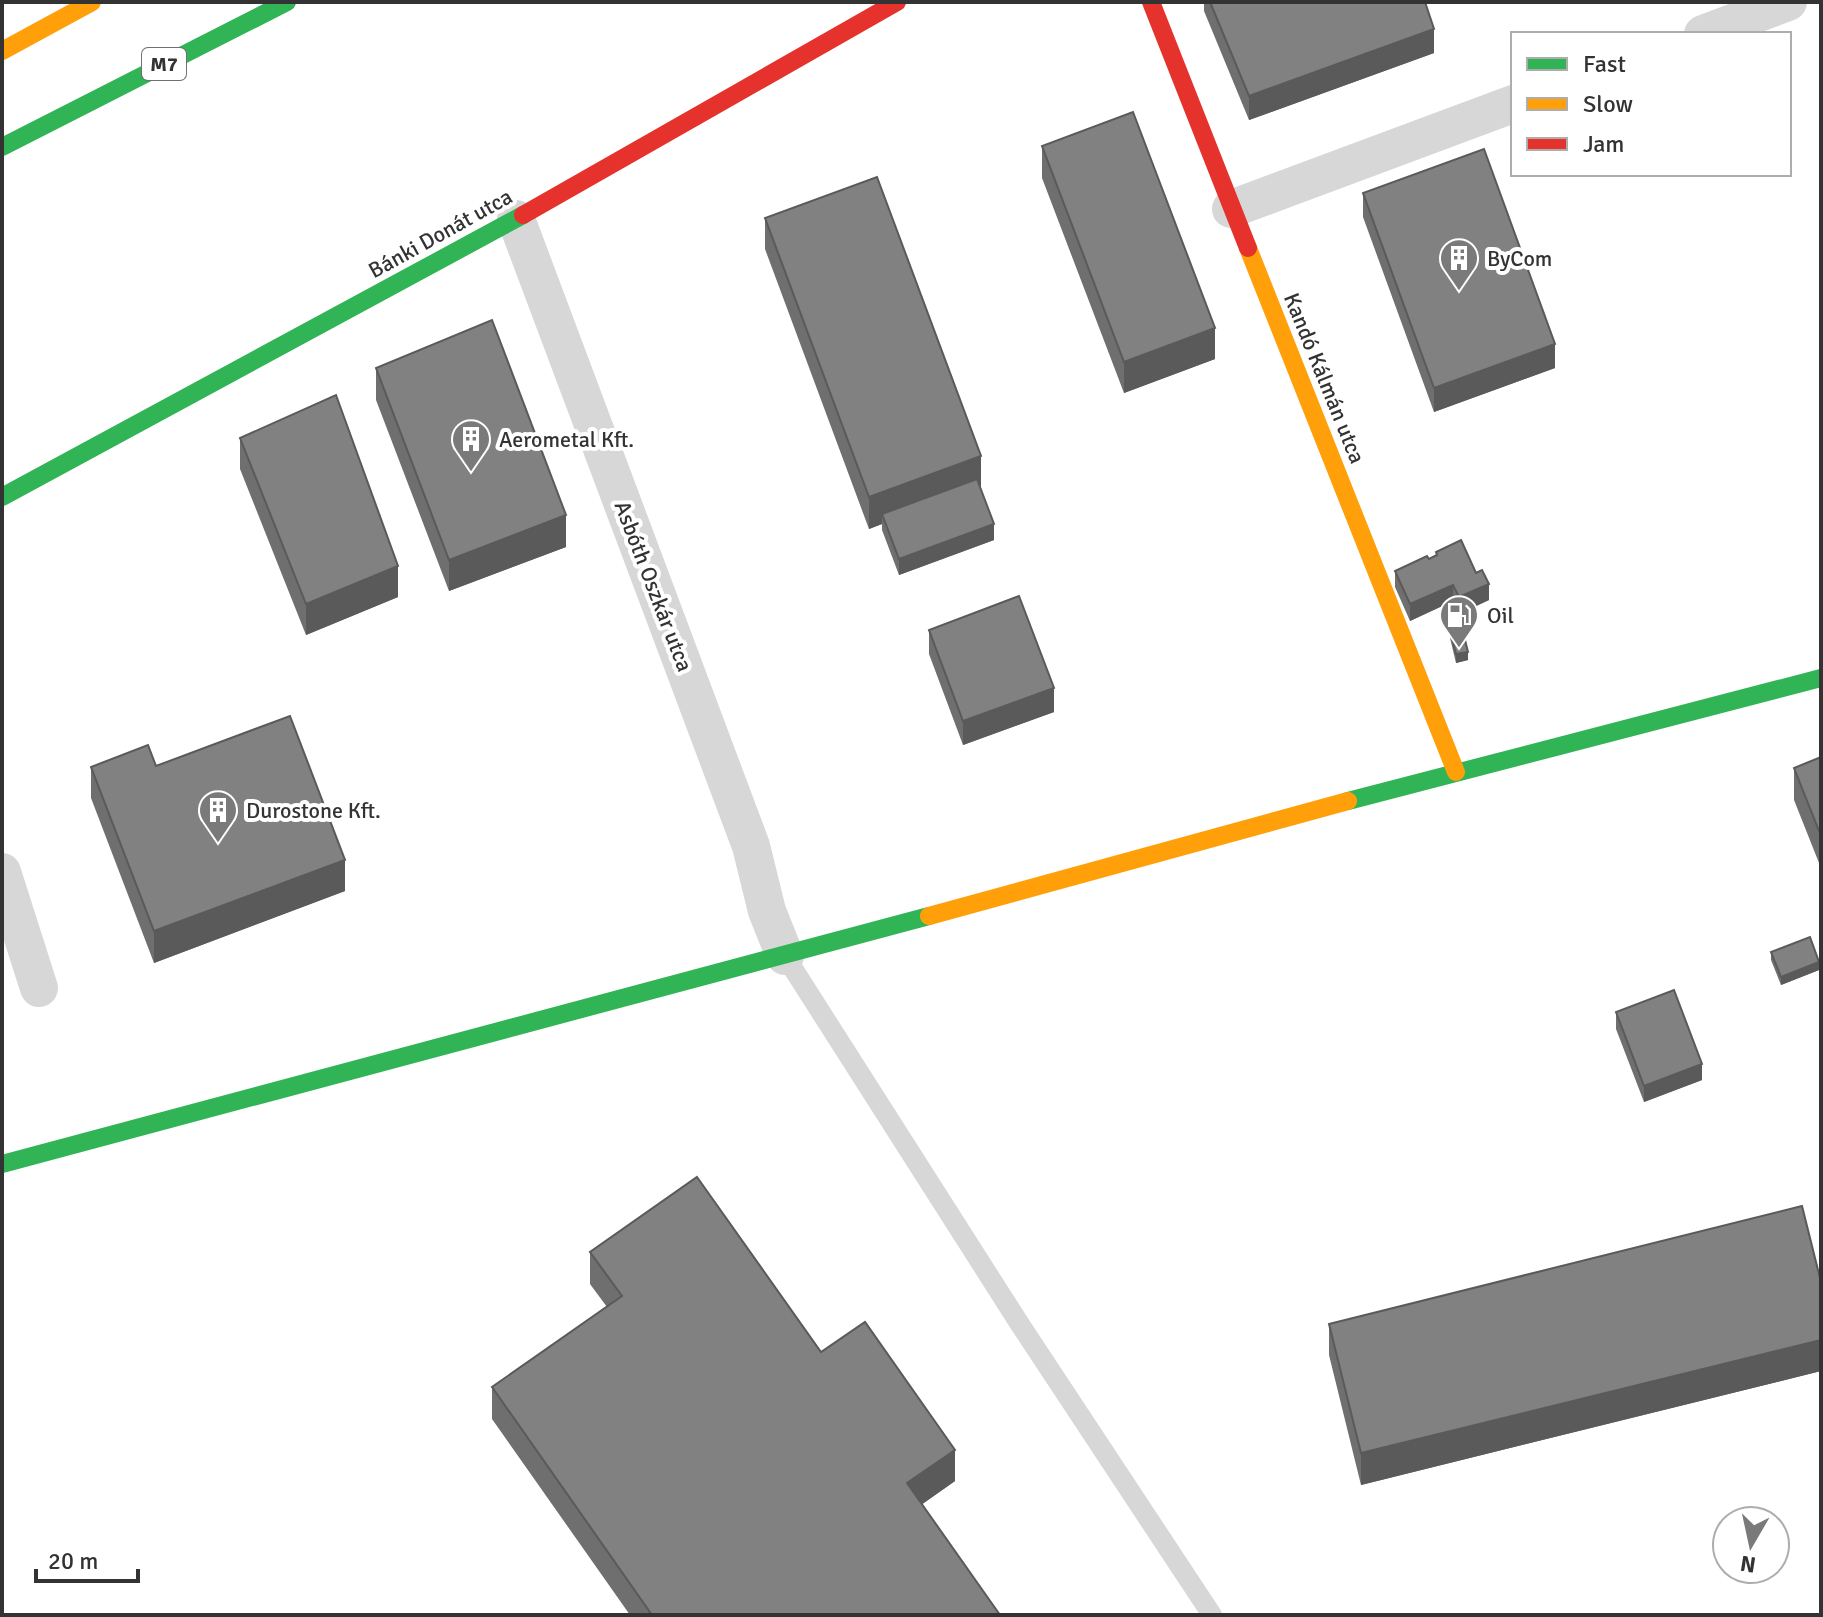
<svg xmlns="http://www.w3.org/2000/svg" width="1823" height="1617" viewBox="0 0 1823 1617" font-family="Signika,sans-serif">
<rect width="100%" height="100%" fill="#fff"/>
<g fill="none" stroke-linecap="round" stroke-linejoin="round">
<path stroke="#d7d7d7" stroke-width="20" d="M785,956L1021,1326L1212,1615"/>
<path stroke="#d7d7d7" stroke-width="38" d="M1703,34L1788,2
M1231,209L1513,104
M516,219L751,846L767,911L785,956
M2,872L39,988"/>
<path stroke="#30b455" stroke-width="18" d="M2,147L287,2
M2,497L523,215
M1348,801L1821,678
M2,1164L929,916"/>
<path stroke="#ff9f0a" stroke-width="18" d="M2,51L92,2
M1248,248L1456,772
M929,916L1348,801"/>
<path stroke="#e5322d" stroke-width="18" d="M1151,2L1248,248
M523,215L897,2"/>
</g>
<path fill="#6f6f6f" d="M1204,2H1425L1434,53L1249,120L1204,11Z
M1042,146L1215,359L1124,393L1042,178Z
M1363,193L1555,368L1434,412L1363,217Z
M765,218L981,488L994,540L899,575L882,530V524L869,529L765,249Z
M376,368L566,547L449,591L376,400Z
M240,438L398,597L306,635L240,469Z
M1436,552L1489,600L1459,614L1453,601L1410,621L1395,587V571L1436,556Z
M929,630L1054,712L963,745L929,654Z
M1450,630L1468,660L1456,663L1450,638Z
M1821,757V868L1794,800V768Z
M156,766L345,891L154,963L91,798V767Z
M1771,952L1819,970L1781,985L1771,960Z
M1616,1012L1702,1080L1644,1102L1616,1029Z
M590,1252L821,1352L955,1481L922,1504L1000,1615H630L492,1419V1387L607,1307L590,1284Z
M1821,1282V1371L1361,1485L1329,1355V1324Z"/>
<path fill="#5a5a5a" d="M1434,29V53L1249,120V96Z
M1215,328V359L1124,393V362Z
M1555,344V368L1434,412V388Z
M981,456V488L882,514V524L869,529V497Z
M566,515V547L449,591V560Z
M994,524V540L899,575V559Z
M398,566V597L306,635V604Z
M1489,584V600L1459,614V597Z
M1453,585V601L1410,621V604Z
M1468,652V660L1456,663V654Z
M1054,688V712L963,745V721Z
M345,860V891L154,963V931Z
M1819,962V970L1781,985V977Z
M1702,1064V1080L1644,1102V1086Z
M1821,1340V1371L1361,1485V1453Z
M955,1450V1481L907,1515V1483Z"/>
<path fill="#818181" stroke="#5a5a5a" stroke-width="2" d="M1210,2H1425L1434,29L1249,96Z
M1133,112L1215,328L1124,362L1042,146Z
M1484,149L1555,344L1434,388L1363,193Z
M877,177L981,456L869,497L765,218Z
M492,320L566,515L449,560L376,368Z
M336,395L398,566L306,604L240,438Z
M977,479L994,524L899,559L882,514Z
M1461,540L1476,573L1482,570L1489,584L1459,597L1453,585L1410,604L1395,571L1427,556L1429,559L1437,555L1436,552Z
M1019,596L1054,688L963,721L929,630Z
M1462,628L1468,652L1456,654L1450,630Z
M290,716L345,860L154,931L91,767L148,745L156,766Z
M1821,757V836L1794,768Z
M1810,937L1819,962L1781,977L1771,952Z
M1674,990L1702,1064L1644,1086L1616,1012Z
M697,1177L821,1352L865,1322L955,1450L907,1483L1000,1615H652L492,1387L622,1296L590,1252Z
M1802,1206L1821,1282V1340L1361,1453L1329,1324Z"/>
<defs>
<g id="building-pin" transform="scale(2)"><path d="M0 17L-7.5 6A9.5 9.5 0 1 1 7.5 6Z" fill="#7a7a7a" stroke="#fff"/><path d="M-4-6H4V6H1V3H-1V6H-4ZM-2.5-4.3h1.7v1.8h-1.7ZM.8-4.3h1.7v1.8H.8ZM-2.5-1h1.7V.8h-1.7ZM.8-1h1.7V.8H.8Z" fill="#fff"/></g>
<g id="fuel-pin" transform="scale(2)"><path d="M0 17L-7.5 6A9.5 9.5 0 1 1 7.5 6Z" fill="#7a7a7a" stroke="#fff"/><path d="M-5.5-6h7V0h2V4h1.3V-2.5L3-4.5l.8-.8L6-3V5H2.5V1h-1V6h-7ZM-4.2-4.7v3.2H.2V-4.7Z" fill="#fff"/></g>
</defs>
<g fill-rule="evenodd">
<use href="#building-pin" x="1459" y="258"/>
<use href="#building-pin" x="471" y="439"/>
<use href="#fuel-pin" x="1459" y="615"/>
<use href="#building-pin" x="218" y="810"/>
</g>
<g text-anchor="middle" stroke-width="8" stroke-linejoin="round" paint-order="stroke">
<rect fill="#fff" stroke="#707070" stroke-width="2" x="142" y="48" width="44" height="32" rx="6"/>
<g font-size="20" font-weight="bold" fill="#333">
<text x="164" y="71">M7</text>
</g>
<g font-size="22" fill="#333" stroke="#fff">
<text transform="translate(440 233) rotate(-29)" y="8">Bánki Donát utca</text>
<text transform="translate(1325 378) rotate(68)" y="8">Kandó Kálmán utca</text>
<text transform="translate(654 586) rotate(69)" y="8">Asbóth Oszkár utca</text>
</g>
<g font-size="22" fill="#333" stroke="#fff" text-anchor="start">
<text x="1487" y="266">ByCom</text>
<text x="499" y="447">Aerometal Kft.</text>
<text x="1487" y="623">Oil</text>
<text x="246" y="818">Durostone Kft.</text>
</g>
</g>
<rect width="1823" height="1617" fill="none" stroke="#333333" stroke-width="8"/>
<rect x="1511" y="32" width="280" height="144" fill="#ffffff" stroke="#adadad" stroke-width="2"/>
<rect x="1527" y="58" width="40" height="12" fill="#30b455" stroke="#adadad" stroke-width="2"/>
<text x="1583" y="72" font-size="24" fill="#333333">Fast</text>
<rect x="1527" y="98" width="40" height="12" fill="#ff9f0a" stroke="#adadad" stroke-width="2"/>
<text x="1583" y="112" font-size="24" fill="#333333">Slow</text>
<rect x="1527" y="138" width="40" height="12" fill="#e5322d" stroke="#adadad" stroke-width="2"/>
<text x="1583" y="152" font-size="24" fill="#333333">Jam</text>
<g transform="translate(1751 1545) rotate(189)"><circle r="38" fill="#ffffff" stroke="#adadad" stroke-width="2"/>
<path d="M0-6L14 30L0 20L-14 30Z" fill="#7a7a7a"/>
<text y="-12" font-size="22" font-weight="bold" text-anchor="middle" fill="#333333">N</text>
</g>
<path d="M36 1569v12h102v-12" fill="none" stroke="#333333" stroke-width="4"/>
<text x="48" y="1569" font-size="24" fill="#333333" stroke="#ffffff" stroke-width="6" paint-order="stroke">20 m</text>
</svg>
